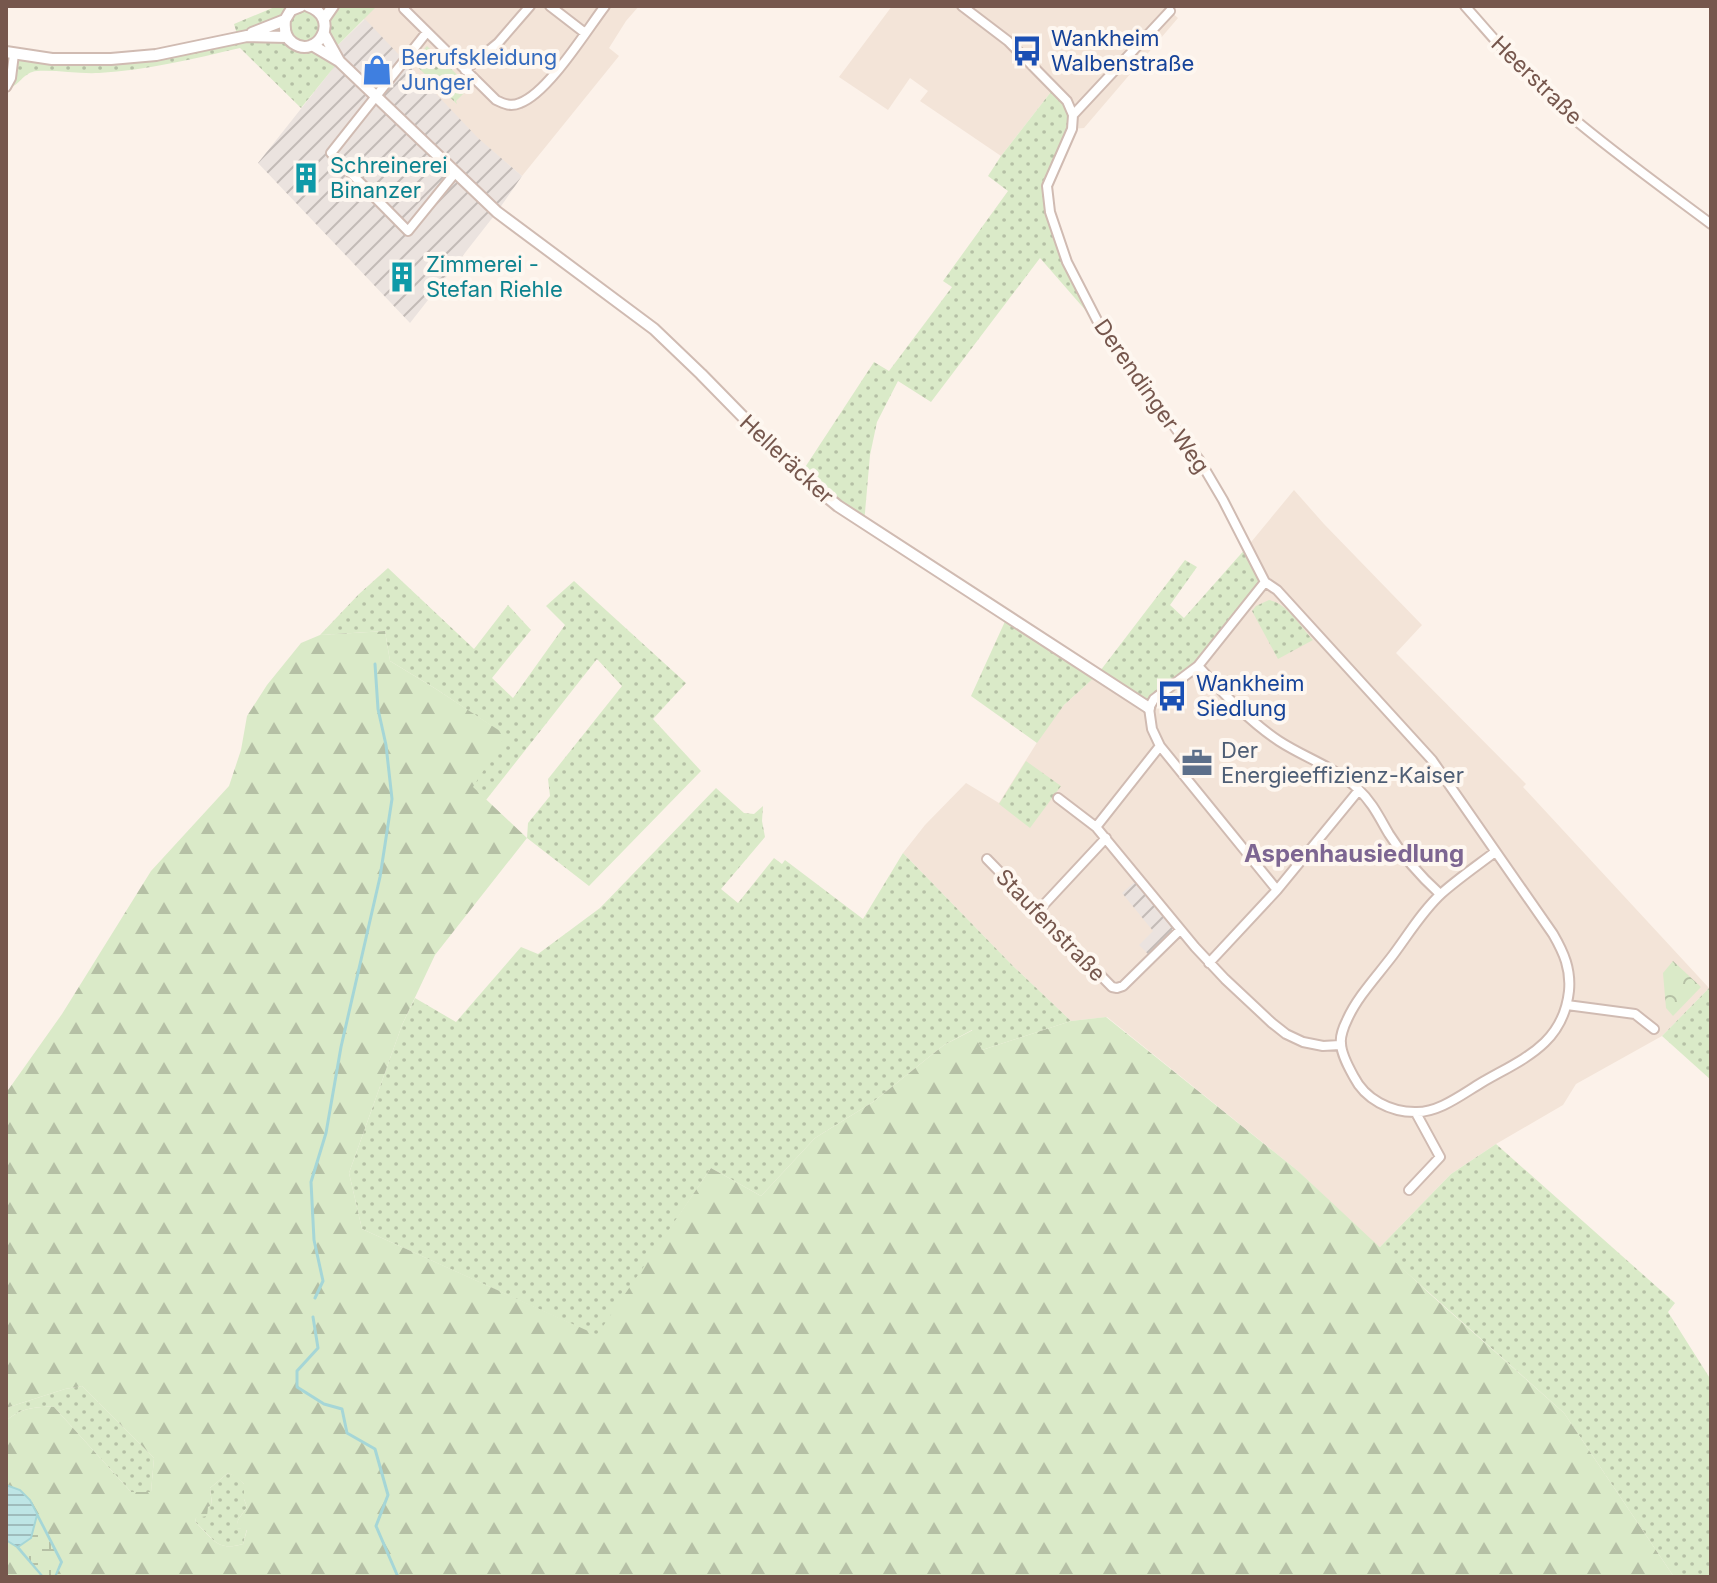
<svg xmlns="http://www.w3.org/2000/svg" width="1717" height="1583" viewBox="0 0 1717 1583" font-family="Inter,sans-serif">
<defs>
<pattern id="industrial-furrows" width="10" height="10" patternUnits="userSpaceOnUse" patternTransform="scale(2)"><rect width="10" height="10" fill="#ebe3df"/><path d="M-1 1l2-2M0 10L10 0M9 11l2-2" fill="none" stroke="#c3bbb7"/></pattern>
<pattern id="grass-dots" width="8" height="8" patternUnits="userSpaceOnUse" patternTransform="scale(2)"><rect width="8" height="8" fill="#daeac8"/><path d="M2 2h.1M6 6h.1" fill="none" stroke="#b5c0a5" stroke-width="1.8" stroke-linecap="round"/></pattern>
<pattern id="forest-firs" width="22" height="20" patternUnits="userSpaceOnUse" patternTransform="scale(2)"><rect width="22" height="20" fill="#daeac8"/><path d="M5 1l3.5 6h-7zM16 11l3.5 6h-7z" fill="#b5c0a5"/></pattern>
<pattern id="wetland-marsh" width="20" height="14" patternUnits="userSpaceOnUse" patternTransform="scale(2)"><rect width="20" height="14" fill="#daeac8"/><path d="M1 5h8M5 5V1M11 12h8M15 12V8" fill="none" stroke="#b5c0a5"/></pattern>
<pattern id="park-crowns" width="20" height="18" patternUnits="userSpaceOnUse" patternTransform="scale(2)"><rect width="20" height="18" fill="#daeac8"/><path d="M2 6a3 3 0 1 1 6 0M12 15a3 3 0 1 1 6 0" fill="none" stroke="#b5c0a5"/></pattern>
<pattern id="water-rules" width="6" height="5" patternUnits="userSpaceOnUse" patternTransform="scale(2)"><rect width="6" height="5" fill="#bee5e5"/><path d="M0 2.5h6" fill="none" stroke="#9fbcbc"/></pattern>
</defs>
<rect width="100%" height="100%" fill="#fcf2ea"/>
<path fill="#f3e4d8" d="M351,6H639L626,21L609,48L619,56L522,176L478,139Z
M892,6H1174L1170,11L1178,18L1084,128L1072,129L1054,88L1001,156L920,101L928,91L910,78L888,110L839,77Z
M1294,490L1324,524L1422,625L1396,653L1526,784L1523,787L1709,988L1662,1036L1576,1084L1563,1105L1496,1144L1451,1174L1379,1248L1298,1171L1107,1017L1071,1021L1013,966L903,853L925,825L966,783L999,803L1048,725L1064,705L1097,675L1148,708L1247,547Z"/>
<path fill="url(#industrial-furrows)" d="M365,19L478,138L522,176L497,212L410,323L258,163L338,62L333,50Z
M1138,879L1180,930L1152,958L1139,945L1153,931L1122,893Z"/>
<path fill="url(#grass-dots)" d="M277,6H377L333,50L339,61L301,108L240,48C193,59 147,70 99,73C78,74 58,70 37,71C23,72 19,87 6,89V52L111,59L238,37L234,24Z
M427,46L470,87L456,101L457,104L412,62Z
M1054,88L1067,101L1072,129L1048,185L1050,212L1067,262L1101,328L1040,258L931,402L898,381L877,422L870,455L864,524L800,475L874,362L889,371L952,287L943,281L1008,191L988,176L1001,156Z
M1247,547L1265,582L1198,666L1149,708L1097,675L1064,705L1037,743L971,696L1007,617L1097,675L1185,560L1197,567L1170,605L1184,618Z
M388,568L474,649L508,605L531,630L492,678L513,698L565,625L546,606L574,581L686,683L653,719L701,771L589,886L527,838L528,823L550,796L548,779L622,686L597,659L486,800L472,787L505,735L436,689L390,661L385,631L320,635L359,594Z
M1269,600C1287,603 1301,627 1313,640L1278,659L1252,611L1256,606Z
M1026,761L1061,786L1030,828L999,804Z
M716,788L744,813L754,814L763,806L762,821L765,837L721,889L738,903L774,858L782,864L785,860L863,919L903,853L1013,966L1071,1021L982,1050L972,1030L944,1045L873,1102L815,1138L761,1196L711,1168L598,1336L362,1229L349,1173L402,1025L415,998L456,1022L521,947L538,954L600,908Z
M1711,986V1080L1662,1036Z
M1496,1144L1675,1303L1668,1312L1711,1380V1577H1674L1564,1413L1379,1248L1451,1174Z
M82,1386L154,1458L151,1492H131L54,1407C36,1406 19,1409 6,1421V1408L65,1389Z
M228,1473L236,1476L244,1484V1499L247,1507L238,1520L237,1528L247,1529L243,1544C215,1552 214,1538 195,1522L196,1518L212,1504L210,1488Z"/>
<path fill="url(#forest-firs)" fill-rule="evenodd" d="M385,631L390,661L436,689L506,735L473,787L527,838L435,955L402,1025L349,1173L362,1229L597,1335L711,1168L761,1196L815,1138L873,1102L944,1045L973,1030L982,1050L1071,1021L1106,1017L1298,1171L1431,1295L1564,1413L1674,1577H55L62,1562L30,1500L20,1490L6,1485V1421C19,1409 36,1406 54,1407L131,1492H151L154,1458L82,1386L65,1389L6,1408V1093L62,1014L151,871L229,786L241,750L247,716L267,685L301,643L320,635ZM228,1473L236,1477L244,1484V1499L247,1507L238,1520L236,1528L247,1530L243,1544C216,1552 213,1538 195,1522L196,1518L207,1516L208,1507L212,1505L210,1488Z
M6,1540L17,1547L42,1577H6Z"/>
<path fill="url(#wetland-marsh)" d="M37,1514L62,1562L55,1577H43L17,1547L31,1538Z"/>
<path fill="url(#park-crowns)" d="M1673,961L1701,987L1673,1016L1666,1008L1663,973Z"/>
<path fill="url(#water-rules)" stroke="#a5d6d7" stroke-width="2" d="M6,1485L20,1490L30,1500L62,1562L55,1577L61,1562L37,1515L31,1538L18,1547L43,1577L17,1547L6,1540Z"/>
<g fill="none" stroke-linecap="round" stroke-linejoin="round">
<path stroke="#a5d6d7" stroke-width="3" d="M315,1298L323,1281L314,1240L311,1182L326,1133L341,1047L380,877L392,799L386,745L378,709L375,664
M313,1317L318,1348L297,1371V1387L324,1404L342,1409L347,1433L375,1449L388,1495L376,1526L398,1577"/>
<g stroke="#d0bbb2" stroke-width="12">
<path id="minor" d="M550,6L585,33
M962,6L1008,41L1067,101L1073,115L1072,129L1047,186L1050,212L1067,262L1101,328L1200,461L1223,500L1265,582
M1465,6C1498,43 1530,82 1568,114C1614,153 1663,188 1711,224
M404,9L496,100C504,104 511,107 520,103C548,93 586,31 605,6
M427,32L331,153L408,231L455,173
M465,70L498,43L530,6
M6,87L11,78L14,54
M1073,115L1170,11
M1265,582L1277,590L1432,760L1553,934C1564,953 1571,969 1569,991C1563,1045 1522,1059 1481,1083C1461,1095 1438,1113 1415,1112C1390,1112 1365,1099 1354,1077C1349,1068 1341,1054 1341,1043C1340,1037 1344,1026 1347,1020C1357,997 1378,975 1393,955C1408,935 1423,910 1442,893C1459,878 1478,865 1495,852
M1265,582L1198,666L1154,699L1149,708L1152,729L1160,746L1277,890
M1198,666C1223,693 1249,721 1279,741C1305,758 1335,767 1358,789C1372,802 1379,817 1389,834C1404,858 1419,875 1440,894
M1058,798L1096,827L1195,947L1225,979L1272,1023L1286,1034L1303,1042L1323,1046L1340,1045
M1096,827L1160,746
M987,859L1112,987L1117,988L1123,986L1180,930
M1038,911L1106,838
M1209,963L1277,890L1359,790
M1567,1005L1635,1014L1654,1029
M1409,1190L1440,1157L1416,1113"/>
</g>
<g stroke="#d0bbb2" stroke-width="14">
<path id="tertiary" d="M324,19L333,6
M285,20C284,29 285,38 293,43C317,60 342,18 308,6
M252,33L285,20L291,10L301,6
M324,34L339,61
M312,45L339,61L497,212L654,329L701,374L800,475L838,506L1149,708
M6,52L52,59H111L156,55L247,36L287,37"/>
</g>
<use href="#minor" stroke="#fff" stroke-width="8"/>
<use href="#tertiary" stroke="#fff" stroke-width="10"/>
</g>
<defs>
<g id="bus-bare" transform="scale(2.4)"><path d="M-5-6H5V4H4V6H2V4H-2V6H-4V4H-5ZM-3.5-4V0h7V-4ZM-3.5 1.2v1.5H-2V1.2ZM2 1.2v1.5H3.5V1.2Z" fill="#1a4fb4" stroke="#fef7f0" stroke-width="2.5" paint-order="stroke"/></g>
<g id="shop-bare" transform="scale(2.4)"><path d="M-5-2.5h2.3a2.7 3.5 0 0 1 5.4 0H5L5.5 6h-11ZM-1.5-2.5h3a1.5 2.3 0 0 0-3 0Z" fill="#3f7fe0" stroke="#fef7f0" stroke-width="2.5" paint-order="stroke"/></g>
<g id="building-bare" transform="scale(2.4)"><path d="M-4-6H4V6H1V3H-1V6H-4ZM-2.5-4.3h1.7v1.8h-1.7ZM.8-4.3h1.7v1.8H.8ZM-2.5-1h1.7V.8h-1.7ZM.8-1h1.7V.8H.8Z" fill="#0f9aa8" stroke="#fef7f0" stroke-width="2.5" paint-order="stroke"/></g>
<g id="office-bare" transform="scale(2.4)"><path d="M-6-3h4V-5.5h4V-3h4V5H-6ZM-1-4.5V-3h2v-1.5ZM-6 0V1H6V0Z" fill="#5c6f8a" stroke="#fef7f0" stroke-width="2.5" paint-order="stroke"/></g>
</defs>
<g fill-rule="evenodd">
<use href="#bus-bare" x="1027" y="51"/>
<use href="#shop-bare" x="377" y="70"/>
<use href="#building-bare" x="306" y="178"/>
<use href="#building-bare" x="402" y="277"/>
<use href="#bus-bare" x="1172" y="696"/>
<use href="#office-bare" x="1197" y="763"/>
</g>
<g text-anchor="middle" stroke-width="8" stroke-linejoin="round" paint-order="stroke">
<g font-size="22" fill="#164399" stroke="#fef7f0" text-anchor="start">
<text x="1051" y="46">Wankheim<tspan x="1051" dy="25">Walbenstraße</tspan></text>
<text x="1196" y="691">Wankheim<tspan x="1196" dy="25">Siedlung</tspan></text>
</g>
<g font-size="22" fill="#366cbe" stroke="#fef7f0" text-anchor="start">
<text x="401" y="65">Berufskleidung<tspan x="401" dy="25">Junger</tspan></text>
</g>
<g font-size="22" fill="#76574d" stroke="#fef7f0">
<text transform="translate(1537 80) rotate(44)" y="8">Heerstraße</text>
<text transform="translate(1152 396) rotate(55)" y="8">Derendinger Weg</text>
<text transform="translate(787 459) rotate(43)" y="8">Helleräcker</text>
<text transform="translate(1051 925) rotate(46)" y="8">Staufenstraße</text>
</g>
<g font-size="22" fill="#0d838f" stroke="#fef7f0" text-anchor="start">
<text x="330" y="173">Schreinerei<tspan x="330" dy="25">Binanzer</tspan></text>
<text x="426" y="272">Zimmerei -<tspan x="426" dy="25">Stefan Riehle</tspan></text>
</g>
<g font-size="22" fill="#4e5e75" stroke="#fef7f0" text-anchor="start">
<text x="1221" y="758">Der<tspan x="1221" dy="25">Energieeffizienz-Kaiser</tspan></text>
</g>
<g font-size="24" font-weight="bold" fill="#7d6692" stroke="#fef7f0">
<text x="1354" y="862">Aspenhausiedlung</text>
</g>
</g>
<rect width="1717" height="1583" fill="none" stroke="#76574d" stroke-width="16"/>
</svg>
